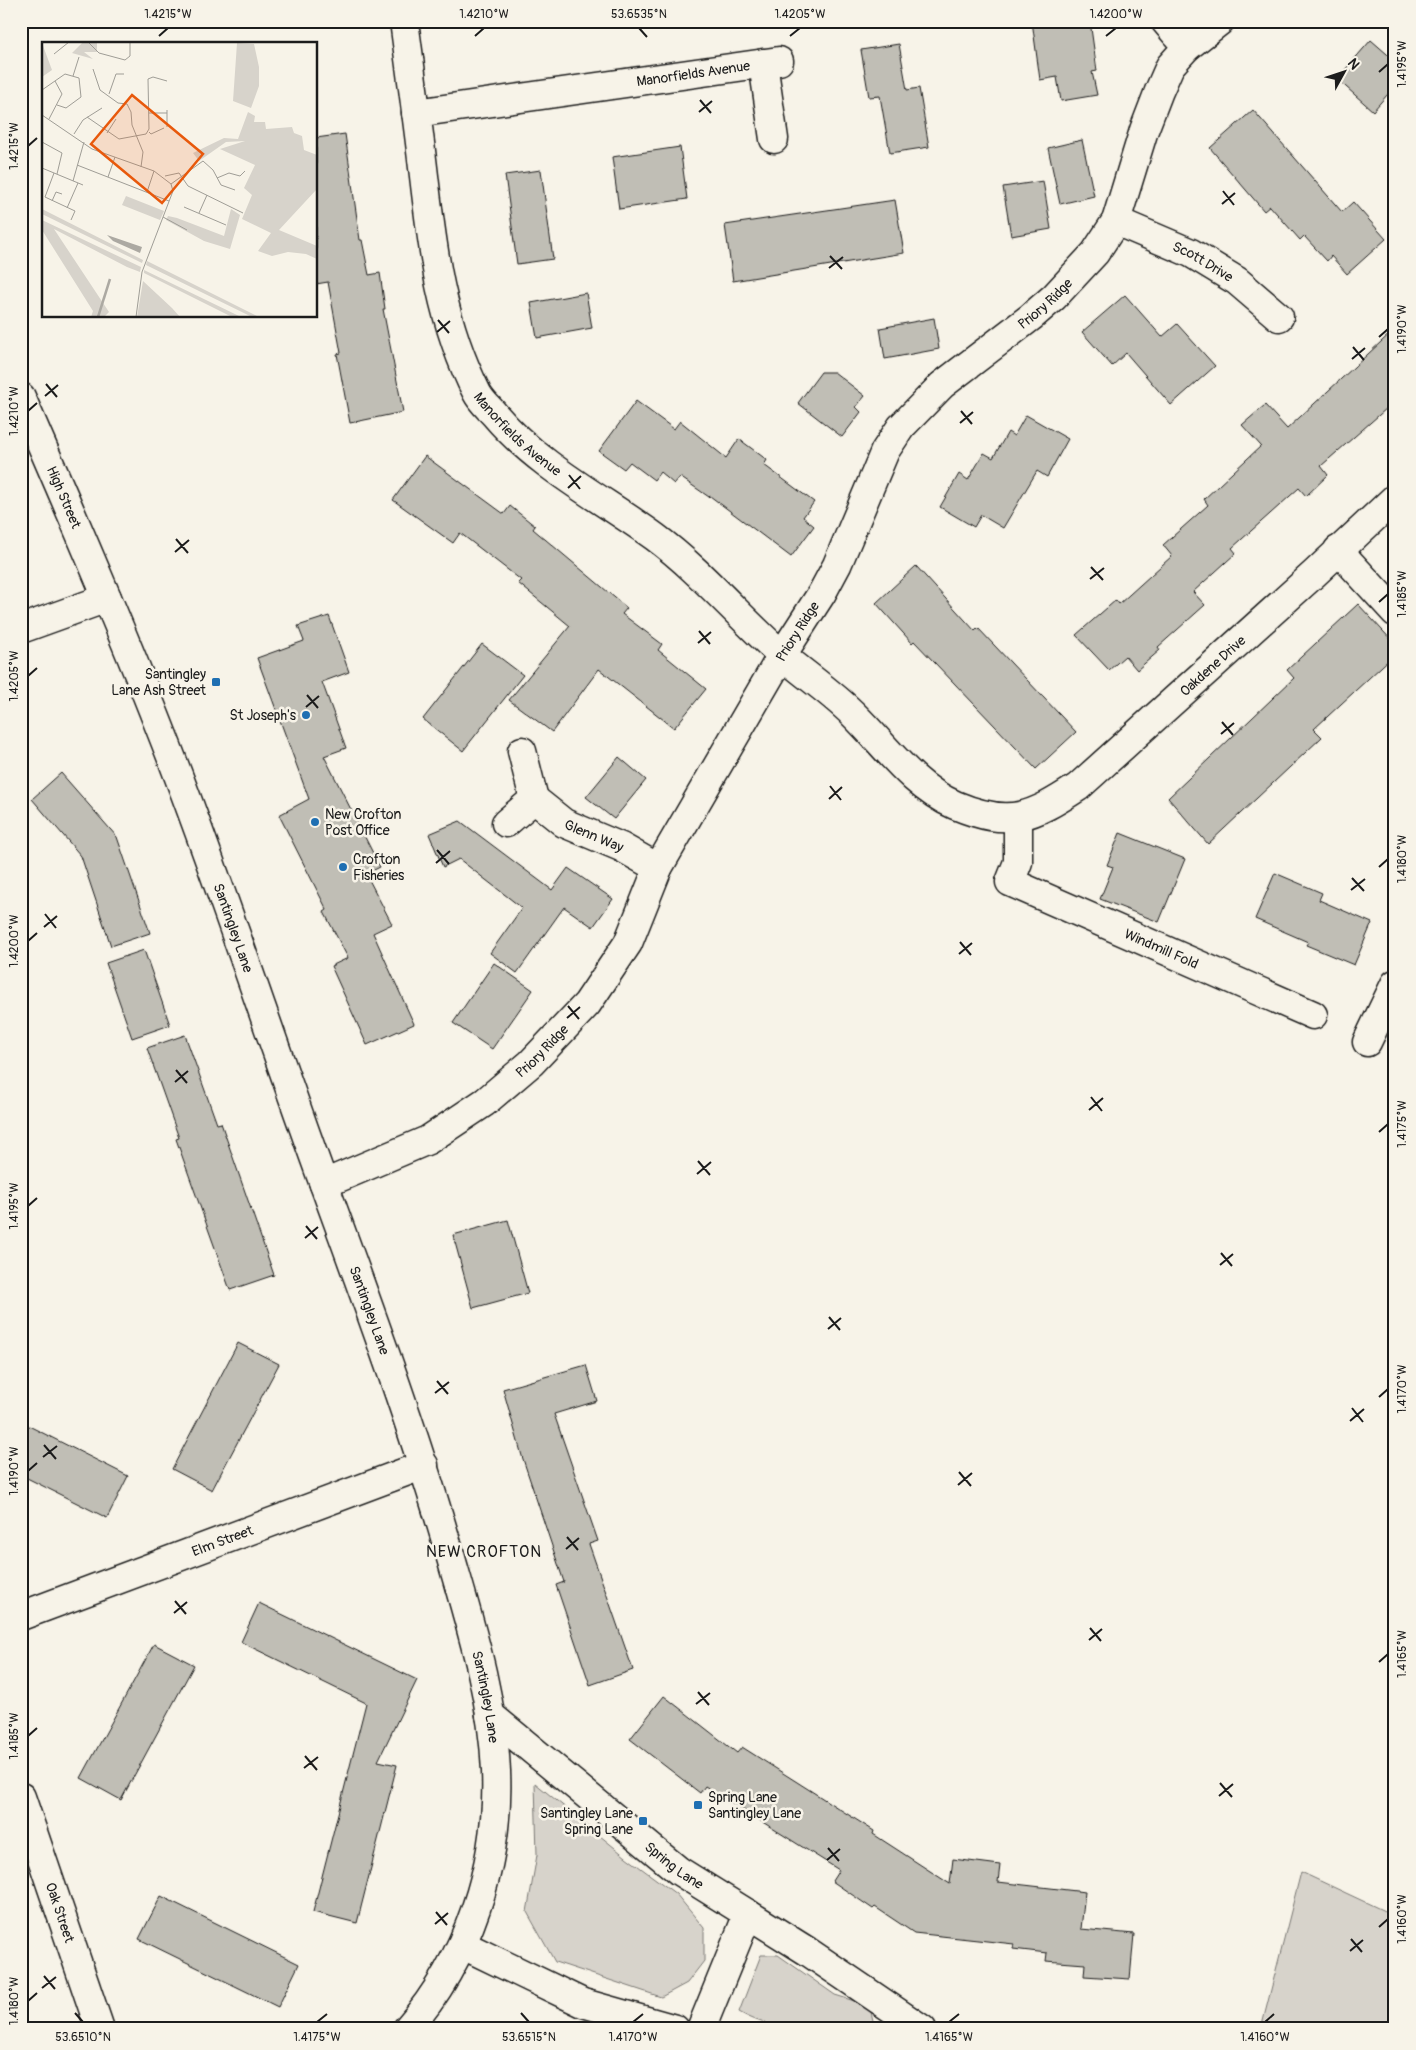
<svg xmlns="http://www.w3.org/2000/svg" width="1416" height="2050" viewBox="0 0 1416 2050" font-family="Pangolin,sans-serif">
<rect width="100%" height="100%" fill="#f7f3e8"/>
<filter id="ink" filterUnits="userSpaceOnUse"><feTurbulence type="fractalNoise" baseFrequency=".02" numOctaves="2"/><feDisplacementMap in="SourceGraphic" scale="10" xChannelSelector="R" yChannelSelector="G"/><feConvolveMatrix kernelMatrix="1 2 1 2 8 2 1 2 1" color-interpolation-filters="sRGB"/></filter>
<g filter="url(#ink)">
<path fill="#d7d3cb" stroke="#7a7874" d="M535,1783L626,1857L676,1894L704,1928V1961L687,1983L661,1997L555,1962L527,1912L537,1855Z
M1301,1872L1395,1916V2029H1261Z
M761,1955H778L835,1995L861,2003L871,2012L875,2029C828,2029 780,2036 739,2012Z"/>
<path fill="#c0beb5" stroke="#1c1c1c" d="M1032,21H1090L1097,71L1092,72L1097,95L1061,101L1057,77L1040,80Z
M1371,40L1395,61V86L1373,111L1337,79Z
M899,44L907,90L919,88L929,147L890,153L880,96L869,97L861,50Z
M1253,110L1342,212L1353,202L1386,239L1347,274L1331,256L1327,261L1304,236L1300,240L1270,206L1264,211L1210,148Z
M345,134L360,240H362L369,275L380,273L385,309H383L403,412L350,423L337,354L341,353L328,282L316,284V138Z
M1082,140L1094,196L1060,204L1048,148Z
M680,147L687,199L619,209L612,157Z
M541,170L553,259L517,264L505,175Z
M1043,181L1051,229L1011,236L1003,187Z
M895,200L904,253L733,281L725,225Z
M586,293L592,328L537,338L531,303Z
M1125,295L1162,337L1177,324L1215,366L1171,405L1126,353L1112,366L1082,332Z
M934,318L939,349L885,359L880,328Z
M1395,329V401L1321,466L1328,475L1306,496L1299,488L1232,548L1236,553L1193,592L1205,605L1158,647L1160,650L1137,670L1125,656L1109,670L1076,635L1116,600L1119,604L1172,556L1163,545L1208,505L1204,499L1261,446L1242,425L1265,405L1287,429Z
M821,372H834L865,396L856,407L861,412L842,437L798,403Z
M636,401L674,429L680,421L726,458L739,439L767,460L764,465L814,502L803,517L814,526L791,557L710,496L709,497L680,477L674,484L660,472L654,480L630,462L624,469L599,451Z
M1026,415L1068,439L1047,477L1037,471L1003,528L981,515L974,527L940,507L959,474L968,480L984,453L993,458L1008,432L1014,436Z
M425,456L504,514L510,506L535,526L533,529L627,608L622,614L662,644L658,650L706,689L674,728L599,669L552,732L509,700L570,626L518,583L521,580L460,533L453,543L393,500Z
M916,566L975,631L978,628L1076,732L1036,769L914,641L912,643L876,603Z
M1358,604L1395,644V654L1314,729L1322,737L1208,844L1168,798L1294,678L1287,670Z
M329,616L349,672L322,682L346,748L324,756L380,867L366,874L392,924L373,933L414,1024L367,1045L331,966L348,958L324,912L327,910L279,815L309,799L257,658L304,641L298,626Z
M482,644L523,675L463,751L423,719Z
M619,757L646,780L614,819L586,797Z
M61,773L117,837L150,933L111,946L81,856L32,799Z
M460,821L552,890L568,868L613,899L593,927L564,907L517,973L490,953L522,908L459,859L443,867L429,834Z
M1120,833L1185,859L1159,922L1100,899L1113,867L1107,865Z
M1275,873L1322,893L1319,900L1372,923L1354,965L1306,945L1308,942L1255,919Z
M144,950L170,1025L132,1038L106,963Z
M494,963L533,990L492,1049L453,1023Z
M185,1035L217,1124L221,1123L274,1275L230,1290L176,1139L179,1138L147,1048Z
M508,1220L528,1293L473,1308L453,1235Z
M238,1343L279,1364L212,1490L172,1469Z
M586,1365L597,1401L554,1414L598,1541L589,1544L633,1670L590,1685L556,1585L564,1582L522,1456L503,1389Z
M21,1422L128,1476L107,1518L21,1475Z
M259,1603L417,1680L378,1761L397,1765L357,1923L313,1912L366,1703L241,1642Z
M154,1644L194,1665L121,1800L81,1778Z
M664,1696L737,1753L742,1747L874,1831L873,1834L950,1884L953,1859L1000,1865L998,1882L1085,1892L1081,1929L1134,1934L1130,1979L1084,1976L1085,1964L1046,1961L1047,1953L1013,1949L1014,1944L914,1933L875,1907L873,1909L832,1881L839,1870L705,1786L700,1793L630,1739Z
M161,1896L299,1964L278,2007L139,1939Z"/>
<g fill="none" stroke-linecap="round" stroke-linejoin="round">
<g stroke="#1c1c1c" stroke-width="31">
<g id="minor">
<path id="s1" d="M404,21C411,73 418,124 424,176C433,253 441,322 477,393C481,401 489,408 495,415C538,466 601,498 655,537C701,571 739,617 782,655C805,675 831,692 853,714C886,746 912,786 955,805C1010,828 1032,817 1078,787L1314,574L1395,498"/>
<path d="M1187,47L1220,21"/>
<path d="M763,63L774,139"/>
<path id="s2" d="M416,113L779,61"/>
<path id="s3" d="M1116,221L1191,253L1237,281L1279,317"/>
<path id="s4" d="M21,397C73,517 125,637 172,759C226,900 273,1045 325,1187C370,1310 415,1432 451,1558C471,1628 493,1698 496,1771C500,1863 468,1960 407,2029"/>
<path d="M1338,550L1395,612"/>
<path d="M21,629L107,598"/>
<path id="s5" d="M534,799L564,823L621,847L658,868"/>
<path id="s6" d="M1018,817V862L1010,882L1313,1015"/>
<path d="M506,823L534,799L522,751"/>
<path d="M1367,1042L1395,984"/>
<path id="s7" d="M324,1184L428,1140L485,1102L531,1063L587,1004L628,943L658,868L782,655L822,593L837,565L885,451L901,427L942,385L1031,317L1054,297L1095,253L1116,221L1144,130L1159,91L1170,66L1187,47L1165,21"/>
<path id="s8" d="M21,1616L424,1465"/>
<path id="s9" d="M490,1715L679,1871L748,1914L701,2029"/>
<path id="s10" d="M21,1797L100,2029"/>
<path d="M748,1914L807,1951L922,2029"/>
<path d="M463,1945L583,2003L675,2029"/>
</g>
</g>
<use href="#minor" stroke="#f7f3e8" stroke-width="28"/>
</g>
</g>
<path fill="none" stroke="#1c1c1c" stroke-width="2" d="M639,28L647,37M159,36L168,28M475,36L484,28M790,36L800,28M1106,36L1116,28M1379,72L1388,64M700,100L711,113M699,112L712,101M28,146L37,138M1223,191L1234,205M1222,204L1235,193M830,256L842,269M829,268L843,257M438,320L449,333M437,332L450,321M1379,337L1388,329M1353,347L1364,360M1352,359L1365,348M46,384L57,397M45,396L58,385M28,411L37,403M961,411L972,424M960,423L973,412M569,475L580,489M568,488L581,476M176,539L188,553M175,552L189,540M1091,567L1103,580M1090,579L1104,568M1379,602L1388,594M699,631L710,644M698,643L711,632M28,676L37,668M307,695L318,708M306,707L319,696M1222,722L1233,735M1221,734L1234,723M830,786L841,800M829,799L842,787M437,850L449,864M436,863L450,851M1379,867L1388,859M1352,878L1364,891M1351,890L1365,879M45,914L56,928M44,927L57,916M28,941L37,933M960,942L971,955M959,954L972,943M568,1006L579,1019M567,1018L580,1007M176,1070L187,1083M175,1082L188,1071M1091,1097L1102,1111M1089,1110L1103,1098M1379,1132L1388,1124M698,1161L710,1175M697,1174L711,1162M28,1206L37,1198M306,1226L317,1239M305,1238L318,1227M1221,1253L1232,1266M1220,1265L1233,1254M829,1317L840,1330M828,1329L841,1318M437,1381L448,1394M435,1393L449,1382M1379,1397L1388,1389M1352,1408L1363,1422M1350,1421L1364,1409M44,1445L56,1459M43,1457L57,1446M28,1471L37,1463M959,1472L971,1486M958,1485L972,1473M567,1537L578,1550M566,1549L579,1538M175,1601L186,1614M174,1613L187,1602M1090,1628L1101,1641M1089,1640L1102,1629M1379,1662L1388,1654M698,1692L709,1705M696,1704L710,1693M28,1736L37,1728M305,1756L317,1770M304,1768L318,1757M1220,1783L1232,1797M1219,1796L1233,1784M828,1848L839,1861M827,1860L840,1849M436,1912L447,1925M435,1924L448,1913M1379,1927L1388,1919M1351,1939L1362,1952M1350,1951L1363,1940M44,1976L55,1989M42,1988L56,1977M28,2001L37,1993M75,2013L83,2022M521,2013L529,2022M317,2022L327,2014M633,2022L643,2014M949,2022L959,2014M1265,2022L1274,2014"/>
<g fill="#1f6fb2" stroke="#f7f3e8" stroke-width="2">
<rect x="211" y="677" width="10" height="10" rx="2.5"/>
<circle cx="306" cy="715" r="5"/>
<circle cx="315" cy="822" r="5"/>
<circle cx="343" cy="867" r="5"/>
<rect x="693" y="1800" width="10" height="10" rx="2.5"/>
<rect x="638" y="1816" width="10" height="10" rx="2.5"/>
</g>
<g text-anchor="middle" stroke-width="5" stroke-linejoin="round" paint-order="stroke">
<g font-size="14" fill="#1c1c1c" stroke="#f7f3e8">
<text dy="5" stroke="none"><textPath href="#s2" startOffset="280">Manorfields Avenue</textPath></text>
<text dy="5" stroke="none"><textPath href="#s3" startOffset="96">Scott Drive</textPath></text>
<text dy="5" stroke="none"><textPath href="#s7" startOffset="1172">Priory Ridge</textPath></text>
<text dy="5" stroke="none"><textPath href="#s1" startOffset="439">Manorfields Avenue</textPath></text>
<text dy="5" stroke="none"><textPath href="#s4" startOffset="109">High Street</textPath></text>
<text dy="5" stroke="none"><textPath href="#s7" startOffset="752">Priory Ridge</textPath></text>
<text dy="5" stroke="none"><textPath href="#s1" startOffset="1328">Oakdene Drive</textPath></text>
<text dy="5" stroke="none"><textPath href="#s5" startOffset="71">Glenn Way</textPath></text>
<text dy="5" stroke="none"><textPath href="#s4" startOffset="572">Santingley Lane</textPath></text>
<text dy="5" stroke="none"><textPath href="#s6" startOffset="232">Windmill Fold</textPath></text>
<text dy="5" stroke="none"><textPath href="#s7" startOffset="258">Priory Ridge</textPath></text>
<text dy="5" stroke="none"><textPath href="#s4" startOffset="978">Santingley Lane</textPath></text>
<text dy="5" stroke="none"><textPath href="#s8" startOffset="215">Elm Street</textPath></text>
<text dy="5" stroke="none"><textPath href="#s4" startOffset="1382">Santingley Lane</textPath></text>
<text dy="5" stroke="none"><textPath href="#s9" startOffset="238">Spring Lane</textPath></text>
<text dy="5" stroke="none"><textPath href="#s10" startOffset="122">Oak Street</textPath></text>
</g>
<g font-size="14" fill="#1c1c1c" stroke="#f7f3e8" text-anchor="end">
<text x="206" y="679">Santingley<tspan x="206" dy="16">Lane Ash Street</tspan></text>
<text x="296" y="720">St Joseph's</text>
<text x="325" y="819" text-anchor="start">New Crofton<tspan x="325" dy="16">Post Office</tspan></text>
<text x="353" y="864" text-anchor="start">Crofton<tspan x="353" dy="16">Fisheries</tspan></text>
<text x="708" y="1802" text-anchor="start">Spring Lane<tspan x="708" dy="16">Santingley Lane</tspan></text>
<text x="633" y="1818">Santingley Lane<tspan x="633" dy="16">Spring Lane</tspan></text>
</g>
<g font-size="16" letter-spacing="1" fill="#1c1c1c" stroke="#f7f3e8">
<text x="484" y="1557">NEW CROFTON</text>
</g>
</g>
<g transform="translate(42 42)">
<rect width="275" height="275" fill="#f7f3e8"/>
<path d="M41,0H55V10H42L51,17L30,11ZM0,1L10,28L0,35ZM195,1L212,2L217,25V44L209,66L191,59ZM206,70L213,74L212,80H223L224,87L250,85L252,91L260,94L262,108L275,113V147L237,188L275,204V217L264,212L246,210L230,214L216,209L229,191L200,177L210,153L202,146L213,123L178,107L203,99L184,100L157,119L151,111L182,96L196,97ZM84,154L122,169L118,178L80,163ZM0,167L101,218L100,221L0,172ZM189,167L198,173L188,207L162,199L124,178L126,174L135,176L182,194ZM0,178L99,225L98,230L85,225L12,187L67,270L62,275H49L51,269L0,188ZM105,219L217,275H210L104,223ZM102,228L197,274L198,275H190L102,231ZM101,239L130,266L138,275H95Z" fill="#d7d3cb"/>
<path d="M65,193L100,205L98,211L71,199Z" fill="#aca9a2"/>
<path fill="none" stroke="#aca9a2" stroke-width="2.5" d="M56,275L68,237"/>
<path fill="none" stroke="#9f9d96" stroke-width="1" d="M46,0L57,11L83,18L88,14V0M12,12L27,0M51,27L58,48L76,61L85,62L89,70L90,83L101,110L99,125M31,34L37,15M0,48L23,32L37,36L39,55L24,66L15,63M67,52L74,32H82M107,71H125M0,73L50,107L112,129L129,142L131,149L100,230L94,275M45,75L77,97L104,92L107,87L106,37L111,35L125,39M7,77L20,52L13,39M125,85V68M107,90L109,92L122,86M65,91L74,77M32,92L41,78L60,66M0,100L20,111L15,132M35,123L127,159M0,126L41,143M12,131L3,155L33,169L29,178M123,134L137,131L146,144L201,171M66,135L73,115M175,136L187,131L198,134L203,129M31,139L42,100M129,142L161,119L171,128L179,143L193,148M105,150L112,129M10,159L14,150L20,152M142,165L184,183M25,166L36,141M157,171L165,153M121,175L145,188"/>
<path fill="#e8590c" fill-opacity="0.15" stroke="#e8590c" stroke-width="2.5" d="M90,53L161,112L120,161L49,102Z"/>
<rect width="275" height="275" fill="none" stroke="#1c1c1c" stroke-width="2.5"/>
</g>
<rect width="1416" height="2050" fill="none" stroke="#f7f3e8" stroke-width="55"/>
<g transform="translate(1344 72) rotate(50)" stroke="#f7f3e8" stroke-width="4" paint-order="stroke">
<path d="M0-4L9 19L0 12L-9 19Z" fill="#1c1c1c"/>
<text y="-8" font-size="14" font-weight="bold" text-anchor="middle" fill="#1c1c1c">N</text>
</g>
<rect x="28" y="28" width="1360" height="1994" fill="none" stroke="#1c1c1c" stroke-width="2"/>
<g font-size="12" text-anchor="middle" fill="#1c1c1c">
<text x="168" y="18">1.4215°W</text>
<text x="484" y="18">1.4210°W</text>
<text x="639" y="18">53.6535°N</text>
<text x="800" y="18">1.4205°W</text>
<text x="1116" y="18">1.4200°W</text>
<text transform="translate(1402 64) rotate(-90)" y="4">1.4195°W</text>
<text transform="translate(14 146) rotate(-90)" y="4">1.4215°W</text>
<text transform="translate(1402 329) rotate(-90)" y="4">1.4190°W</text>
<text transform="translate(14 411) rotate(-90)" y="4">1.4210°W</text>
<text transform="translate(1402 594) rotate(-90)" y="4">1.4185°W</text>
<text transform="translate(14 676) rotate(-90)" y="4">1.4205°W</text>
<text transform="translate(1402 859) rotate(-90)" y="4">1.4180°W</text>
<text transform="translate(14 941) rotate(-90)" y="4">1.4200°W</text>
<text transform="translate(1402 1124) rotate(-90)" y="4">1.4175°W</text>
<text transform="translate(14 1206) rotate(-90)" y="4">1.4195°W</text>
<text transform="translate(1402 1389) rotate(-90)" y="4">1.4170°W</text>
<text transform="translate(14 1471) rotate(-90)" y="4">1.4190°W</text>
<text transform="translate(1402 1654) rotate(-90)" y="4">1.4165°W</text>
<text transform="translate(14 1736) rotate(-90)" y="4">1.4185°W</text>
<text transform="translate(1402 1919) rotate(-90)" y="4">1.4160°W</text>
<text transform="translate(14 2001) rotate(-90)" y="4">1.4180°W</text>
<text x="83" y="2041">53.6510°N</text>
<text x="317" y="2041">1.4175°W</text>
<text x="529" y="2041">53.6515°N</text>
<text x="633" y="2041">1.4170°W</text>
<text x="949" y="2041">1.4165°W</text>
<text x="1265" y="2041">1.4160°W</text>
</g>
</svg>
